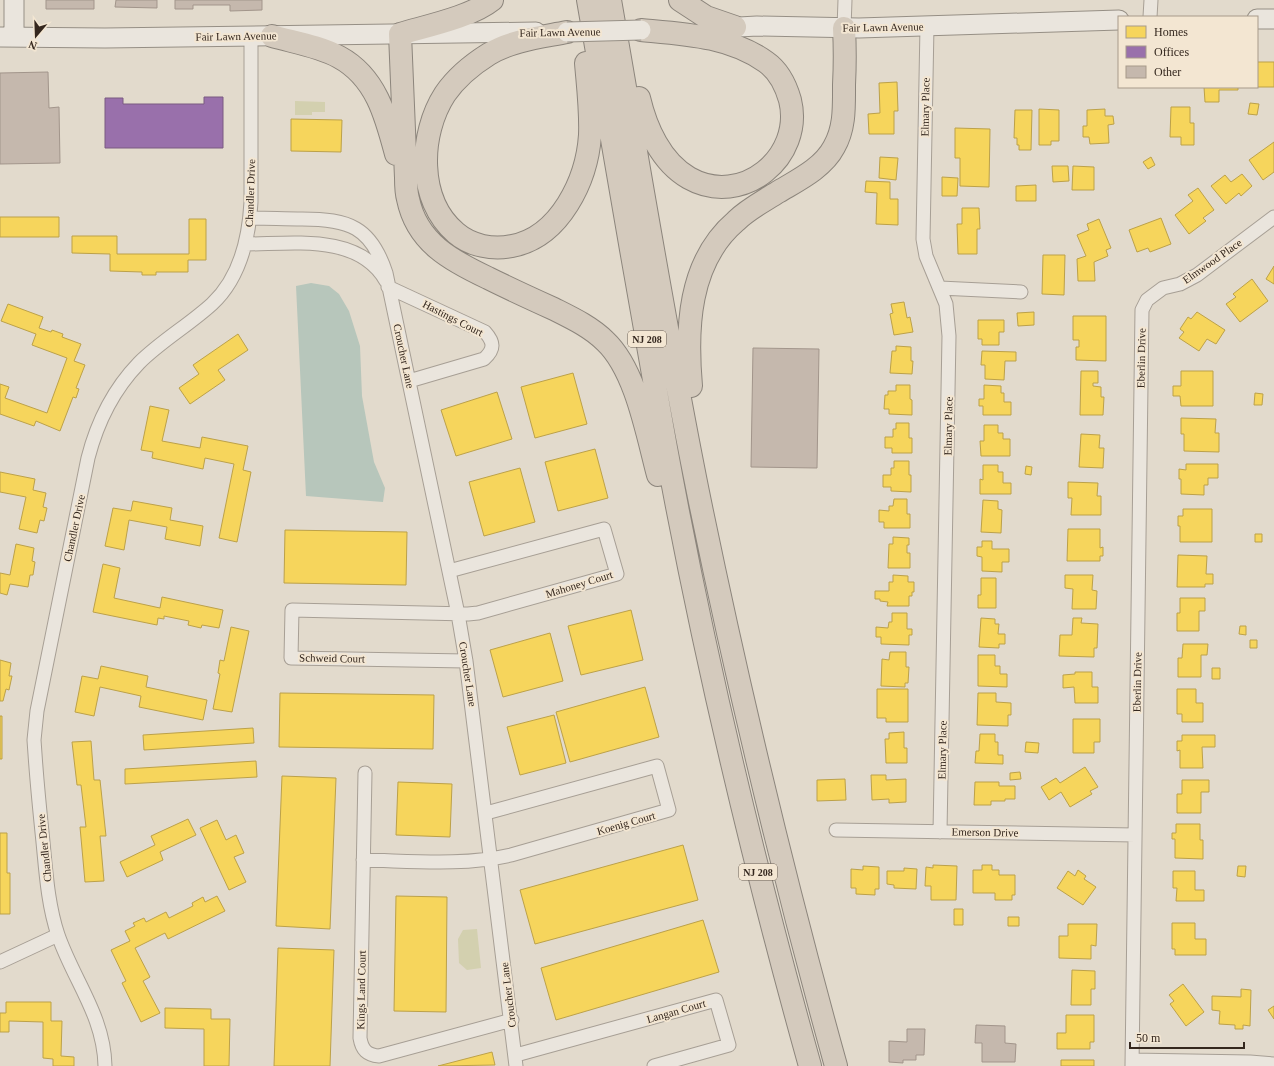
<svg xmlns="http://www.w3.org/2000/svg" width="1274" height="1066" viewBox="0 0 1274 1066" font-family="'Times New Roman',serif">
<rect width="100%" height="100%" fill="#e2dacc"/>
<path fill="#d3d0af" d="M295,101L325,102V112H312V115H295Z
M477,929L481,968L467,970L459,963L458,939L463,930Z"/>
<path fill="#b7c6bb" d="M311,283L329,286L339,294L349,311L360,346L362,396L374,462L385,488L383,502L306,496L296,286Z"/>
<path fill="#f6d55c" stroke="#bca149" d="M1257,62H1274V87H1254H1257Z
M897,82L898,111H894V134H869L868,114L880,113L879,83Z
M1204,87H1238V90H1219V102H1205Z
M1250,103L1259,104L1257,115L1248,114Z
M1171,107H1190V123H1194V145H1181V137H1170Z
M1039,109L1059,110V141H1051V145H1039Z
M1105,109V116H1113L1114,124L1108,125L1109,143L1090,144L1089,137H1083V126H1087V110Z
M1015,110H1032L1031,150H1019V145H1017V138H1014Z
M291,119L342,120L341,152L291,151Z
M955,128L990,129L989,187L960,186V158H955Z
M1274,142V172L1263,180L1249,160Z
M880,157L898,158L896,180L879,178Z
M1151,157L1155,165L1148,169L1143,162Z
M1052,166H1068L1069,181L1053,182Z
M1073,166L1094,167V190H1072Z
M1242,174L1252,186L1241,196L1239,193L1226,204L1211,186L1225,175L1231,182Z
M942,177L958,178L957,196H942Z
M866,181L890,182V199H898V225L876,224L877,193L865,192Z
M1036,185V201H1016V186Z
M1198,188L1214,210L1203,218L1206,221L1189,234L1175,215L1193,201L1188,195Z
M962,208H979L980,229H977V254H958L957,224H962Z
M0,217H59V237H0Z
M1161,218L1171,244L1150,252L1148,248L1137,252L1129,230Z
M189,219H206V260H188V272H156V275H142V272L110,271V254L72,253V236H117V254H189Z
M1099,219L1111,248L1106,250L1108,256L1094,262L1095,281H1078L1077,259L1086,256L1077,235L1089,230L1087,224Z
M1043,255H1065L1064,295L1042,294Z
M1274,266V284L1266,279Z
M1252,279L1268,301L1240,322L1226,304L1236,297L1233,294Z
M904,302L907,318L910,317L913,332L894,335L890,314L893,313L891,304Z
M8,304L43,317L39,328L51,332L52,330L63,334L62,337L81,344L74,361L85,365L76,388L79,389L76,398L73,397L60,431L36,421L34,426L0,414V384L9,387L5,398L47,413L67,358L32,345L36,334L1,321Z
M1034,312V325L1018,326L1017,313Z
M1197,312L1225,330L1216,344L1207,339L1199,351L1179,338L1184,332L1180,329L1188,317L1191,319Z
M1073,316H1106V361L1076,360V347H1079V340H1073Z
M978,320H1004V332H999V345H982V339H978Z
M238,334L248,350L218,370L225,380L190,404L179,388L199,374L193,365Z
M896,346L911,347V361H913L912,374L890,373L892,351H896Z
M982,351L1016,352V361H1005L1004,380L985,379V365H981Z
M1081,371H1098V383H1093V386L1101,387V397H1104L1103,415H1080Z
M1181,371H1213V406H1181L1180,396H1173V386H1181Z
M573,373L587,424L535,438L521,387Z
M896,385H910V399L912,400V415L889,414V409H884L885,395H888V391H896Z
M984,385L1001,386V393H1004V402H1011V415H983V406H979V399H984Z
M497,392L512,439L456,456L441,410Z
M1255,393L1263,394L1262,405H1254Z
M150,406L169,410L162,441L200,448L202,437L248,446L243,470L251,472L237,542L219,538L234,464L205,458L203,469L152,458L153,452L141,450Z
M1181,418L1216,419L1215,433H1219V452L1184,451V434H1181Z
M896,423H909V438H912V453H892V448H885V437H893V429H896Z
M984,425H998V433H1003V439H1010V456H981L980,441H984Z
M1081,434L1100,435L1099,448H1104L1103,468L1079,467Z
M595,449L608,498L558,511L545,462Z
M894,461H909V475H911V492L891,491V487H883V475H891V468H894Z
M1186,464H1218V478H1208V485H1204V495L1181,494V479H1179V469L1186,470Z
M983,465H998V472H1003V483H1011V494H980V479L983,480Z
M1026,466L1032,467L1031,475L1025,474Z
M520,468L535,522L484,536L469,482Z
M0,472L35,479L33,490L46,493L43,507L47,508L44,521L40,520L37,533L19,529L26,497L0,492Z
M1068,482L1098,483L1097,496H1101V515H1071L1072,498H1068Z
M894,499H907V514H910V528H884V522H879V510L889,511V506H893Z
M983,500L998,501V509L1002,510L1001,533L981,532Z
M133,501L172,508L170,520L203,526L200,546L165,539L167,527L129,520L124,550L105,546L113,508L131,511Z
M1183,509H1212V542H1180V526H1178V516H1183Z
M1068,529H1100V548L1103,547V556H1100V561H1067Z
M285,530L407,532L406,585L284,583Z
M1255,534H1262V542H1255Z
M893,537L909,538V545H907V553H910V568H888L889,544H893Z
M982,541H992V549H1009V562H1002V572L982,571V557L977,556V547H982Z
M16,544L34,548L32,561L35,562L33,575H30L28,587L10,584L7,595L0,593V573L10,575Z
M1178,555L1207,556L1206,574H1213V584H1205V587H1177Z
M103,564L120,568L114,598L160,608L162,597L223,610L219,628L202,625L201,628L188,625L189,621L164,616V619L158,618L157,625L93,612Z
M893,575L908,576V582H914V592H912V596H909V606H887L888,602L880,601V599H875V591H889V582H893Z
M1065,575H1093L1092,590L1097,591L1096,609H1072L1073,589L1065,588Z
M981,578H996V608H978V595H981Z
M1180,598H1205V611H1199V631H1177V613H1180Z
M631,610L643,660L581,675L568,626Z
M892,613H907V629H912V635H909V645L881,644V637H876V627L888,628L889,622H892Z
M981,618L995,619V624H999L998,634H1005V644H999V648L979,647Z
M1073,618H1082L1081,623L1098,624L1097,648H1094V657L1059,656L1060,635H1072Z
M1240,626H1246V635L1239,634Z
M231,627L249,631L232,712L213,709L220,674L218,673L220,660L224,661Z
M550,633L563,681L503,697L490,650Z
M1250,640H1257V648H1250Z
M1183,644H1208L1207,655H1201V677H1178V658H1182Z
M890,652H906V667H909L908,683H905V687L881,686L882,659L889,660Z
M978,655H995V666H1000V674H1007V687L978,686Z
M0,660L11,663L9,676H12L9,690L6,689L3,701H0Z
M101,666L148,676L146,687L207,700L203,720L139,707L141,696L100,687L94,716L75,712L82,676L98,679Z
M1212,668H1220V679H1212Z
M1075,672H1092V687H1098V703H1075L1074,687L1063,688V675L1075,674Z
M645,687L659,737L570,762L556,712Z
M877,689H908V722H886V718H877Z
M1177,689H1196V703H1203V722H1182V714H1177Z
M280,693L434,695L433,749L279,747Z
M978,693H996V702L1011,703V715H1008V726L977,725Z
M554,715L566,763L520,775L507,727Z
M0,716H2V759H0Z
M1073,719H1100V742H1094V753H1073Z
M253,728L254,743L144,750L143,735Z
M904,732V748H907V763H886L885,739H889V733Z
M980,734H995V742H998V755H1003V764L975,763L976,751H979Z
M1182,735H1215V747H1202L1203,768H1180V750L1177,751V741H1182Z
M91,741L94,780H100L106,836H100L104,881L85,882L80,827H86L81,785H77L72,742Z
M1026,742L1039,743L1038,753L1025,752Z
M256,761L257,777L125,784V769Z
M1085,767L1098,787L1090,791L1092,794L1070,807L1061,792L1049,800L1041,787L1056,778L1060,783Z
M1020,772L1021,779L1010,780V773Z
M871,775H886V780L906,779V802L889,803V799L872,800Z
M282,776L336,778L330,929L276,926Z
M845,779L846,800L817,801V780Z
M1182,780H1209V792H1201V813H1177V794H1182Z
M398,782L452,784L450,837L396,835Z
M975,782H999V786H1015V799H1005V801H991V805H974Z
M188,819L196,835L160,852L163,860L127,877L120,862L155,845L151,836Z
M217,820L226,840L236,835L244,853L234,857L246,882L229,890L200,828Z
M1176,824H1200V840H1203V859L1175,858V839H1172V833H1176Z
M0,833H7V873H10V914H0Z
M683,845L698,900L535,944L520,890Z
M933,865L957,866L956,900H931V886H925L926,867L933,868Z
M982,865H992V870H999V875H1015V895H1012V900H995V893H973V870H982Z
M863,866L879,867V889H875V895L856,894V888H851V869L863,870Z
M1238,866H1246L1245,877L1237,876Z
M904,868L917,869L916,889L894,888V885L887,884V871H904Z
M1078,870L1086,876L1084,879L1096,887L1083,905L1057,888L1068,871L1075,876Z
M1173,871H1195V890H1204V901H1176L1177,888H1173Z
M217,896L225,911L168,939L165,933L135,948L150,977L143,981L160,1013L141,1022L122,983L126,981L111,950L130,941L125,931L135,926L133,923L144,918L146,922L166,912L169,918L193,906L192,903L203,897L205,902Z
M396,896L447,897L446,1012L394,1011Z
M954,909H963V925H954Z
M1008,917H1019V926H1008Z
M703,920L719,972L556,1020L541,968Z
M1172,923H1195V939H1206V955H1175V949H1172Z
M1068,924H1097L1096,946L1091,945V959L1059,958V936H1068Z
M278,948L334,950L330,1066H274Z
M1072,970L1095,971V989H1091V1005H1071Z
M1183,984L1204,1012L1186,1026L1170,1004L1174,1001L1169,995Z
M1241,989L1251,990L1250,1026L1243,1025V1029H1235V1025L1219,1024L1220,1011L1212,1010V996L1241,997Z
M6,1002H51V1021H62L61,1056L74,1057V1066H53V1059L43,1058V1022L9,1021V1032H0V1013H6Z
M1274,1006V1019L1268,1010Z
M165,1008L211,1009V1019H230L229,1066H204V1029L165,1028Z
M1066,1015H1094V1042H1090V1049H1057V1033H1066Z
M492,1052L495,1065L438,1066Z
M1061,1060H1094V1066H1061Z"/>
<path fill="#9970ab" stroke="#7b5a81" d="M204,97H223V148H105V98H123V104H204Z"/>
<path fill="#c5b8ad" stroke="#a2958b" d="M46,0H94V9H46Z
M116,0H157V8L115,7Z
M175,0H262V10L230,11V5H193V9H175Z
M48,72L49,108L59,107L60,163L0,164V73Z
M753,348L819,349L817,468L751,467Z
M976,1025L1005,1026V1043L1016,1044L1015,1062H982V1043H975Z
M907,1029H925L924,1055H916V1060H903V1063L889,1062V1041L907,1042Z"/>
<g fill="none" stroke-linecap="round" stroke-linejoin="round">
<g stroke="#a79f95" stroke-width="15">
<path id="street" d="M1150,17L1151,0
M927,26L923,239L926,256L946,304L949,336L940,832
M844,28L845,0
M250,218C268,218 285,219 302,219C349,219 371,227 386,273L458,614L466,661L516,1066
M246,244C291,244 359,233 386,281
M388,287L485,332C494,342 495,349 484,359L409,381
M940,288L1021,292
M449,571L604,529L617,574L478,613L468,614L292,610L291,658L466,661
M365,773L360,1038C362,1050 367,1055 379,1056L512,1020
M836,830L1135,835
M363,860C413,861 463,866 511,855L669,810L657,766L486,813
M0,962L58,935
M516,1055L716,1000L729,1045L654,1066
M1132,1060L1250,1062L1274,1064
M105,1066C104,1016 74,981 58,935C48,905 46,873 43,842C40,813 37,784 35,754L34,740L37,711L88,458C97,423 113,390 139,363C161,341 189,325 212,304C240,278 249,238 251,202V36
M1132,1066L1142,310L1147,300L1163,288L1180,284L1197,275L1274,217"/>
</g>
<g stroke="#968f85" stroke-width="21">
<path id="secondary" d="M1257,19H1274
M721,28L757,26L859,28L1119,20
M0,37L105,38L536,32
M14,37V0"/>
</g>
<g stroke="#8c857c" stroke-width="24">
<path id="highway" d="M492,0C471,17 427,26 400,34L406,178C406,185 406,192 408,199C417,243 452,261 488,278C510,289 532,299 554,309C572,318 591,327 605,341C636,370 647,434 658,475
M588,0C614,149 639,299 666,448C704,656 753,862 810,1066
M610,0C639,167 666,335 700,502C739,691 784,879 836,1066
M680,0L706,17L735,27
M567,32C542,37 512,40 489,54C473,64 456,78 445,94C419,134 417,200 456,233C471,246 493,250 512,246C560,237 587,180 590,135C591,111 588,87 586,63
M272,36C293,42 319,46 339,57C376,77 386,116 396,154
M639,98C646,128 661,162 689,178C742,208 804,157 790,100C786,86 779,71 766,62C730,36 684,34 641,30
M691,386C686,329 688,262 736,221C748,209 764,201 778,192C798,180 823,168 834,147C845,128 844,107 844,85C845,66 845,47 844,28"/>
</g>
<use href="#street" stroke="#eae5dd" stroke-width="13"/>
<use href="#secondary" stroke="#eae5dd" stroke-width="19"/>
<use href="#highway" stroke="#d4cabd" stroke-width="22"/>
<g stroke="#968f85" stroke-width="21" stroke-linecap="butt">
<path id="secondary-bridge" d="M567,32L641,30"/>
</g>
<use href="#secondary-bridge" stroke="#eae5dd" stroke-width="19"/>
</g>
<g text-anchor="middle" stroke-width="4" stroke-linejoin="round" paint-order="stroke">
<g fill="#f3e6d2" stroke="#6d6054" stroke-width="1">
<rect x="628" y="331" width="38" height="16" rx="3"/>
<rect x="739" y="864" width="38" height="16" rx="3"/>
</g>
<g font-size="10" font-weight="bold" fill="#34271e">
<text x="647" y="343">NJ 208</text>
<text x="758" y="876">NJ 208</text>
</g>
<g font-size="11" fill="#34271e" stroke="#f3e6d2">
<text transform="translate(883 27) rotate(-1)" y="4">Fair Lawn Avenue</text>
<text transform="translate(560 32) rotate(-1)" y="4">Fair Lawn Avenue</text>
<text transform="translate(236 36) rotate(-1)" y="4">Fair Lawn Avenue</text>
<text transform="translate(925 107) rotate(-89)" y="4">Elmary Place</text>
<text transform="translate(250 193) rotate(-88)" y="4">Chandler Drive</text>
<text transform="translate(1212 261) rotate(-35)" y="4">Elmwood Place</text>
<text transform="translate(453 318) rotate(27)" y="4">Hastings Court</text>
<text transform="translate(404 356) rotate(78)" y="4">Croucher Lane</text>
<text transform="translate(1141 358) rotate(-89)" y="4">Eberlin Drive</text>
<text transform="translate(948 426) rotate(-89)" y="4">Elmary Place</text>
<text transform="translate(74 528) rotate(-78)" y="4">Chandler Drive</text>
<text transform="translate(579 584) rotate(-17)" y="4">Mahoney Court</text>
<text transform="translate(332 658) rotate(1)" y="4">Schweid Court</text>
<text transform="translate(468 674) rotate(81)" y="4">Croucher Lane</text>
<text transform="translate(1137 682) rotate(-89)" y="4">Eberlin Drive</text>
<text transform="translate(942 750) rotate(-89)" y="4">Elmary Place</text>
<text transform="translate(626 823) rotate(-16)" y="4">Koenig Court</text>
<text transform="translate(985 832) rotate(1)" y="4">Emerson Drive</text>
<text transform="translate(44 848) rotate(-96)" y="4">Chandler Drive</text>
<text transform="translate(361 990) rotate(-89)" y="4">Kings Land Court</text>
<text transform="translate(508 995) rotate(-97)" y="4">Croucher Lane</text>
<text transform="translate(676 1011) rotate(-16)" y="4">Langan Court</text>
</g>
</g>
<rect x="1118" y="16" width="140" height="72" fill="#f3e6d2" stroke="#a79a8a"/>
<rect x="1126" y="26" width="20" height="12" fill="#f6d55c" stroke="#a79a8a"/>
<text x="1154" y="36" font-size="12" fill="#34271e">Homes</text>
<rect x="1126" y="46" width="20" height="12" fill="#9970ab" stroke="#a79a8a"/>
<text x="1154" y="56" font-size="12" fill="#34271e">Offices</text>
<rect x="1126" y="66" width="20" height="12" fill="#c5b8ad" stroke="#a79a8a"/>
<text x="1154" y="76" font-size="12" fill="#34271e">Other</text>
<g transform="translate(36 36) rotate(199)" stroke="#f3e6d2" stroke-width="3" paint-order="stroke">
<path d="M0-3L7 15L0 10L-7 15Z" fill="#34271e"/>
<text y="-6" font-size="11" font-weight="bold" text-anchor="middle" fill="#34271e">N</text>
</g>
<path d="M1130 1042v6h114v-6" fill="none" stroke="#34271e" stroke-width="2"/>
<text x="1136" y="1042" font-size="12" fill="#34271e" stroke="#f3e6d2" stroke-width="3" paint-order="stroke">50 m</text>
</svg>
